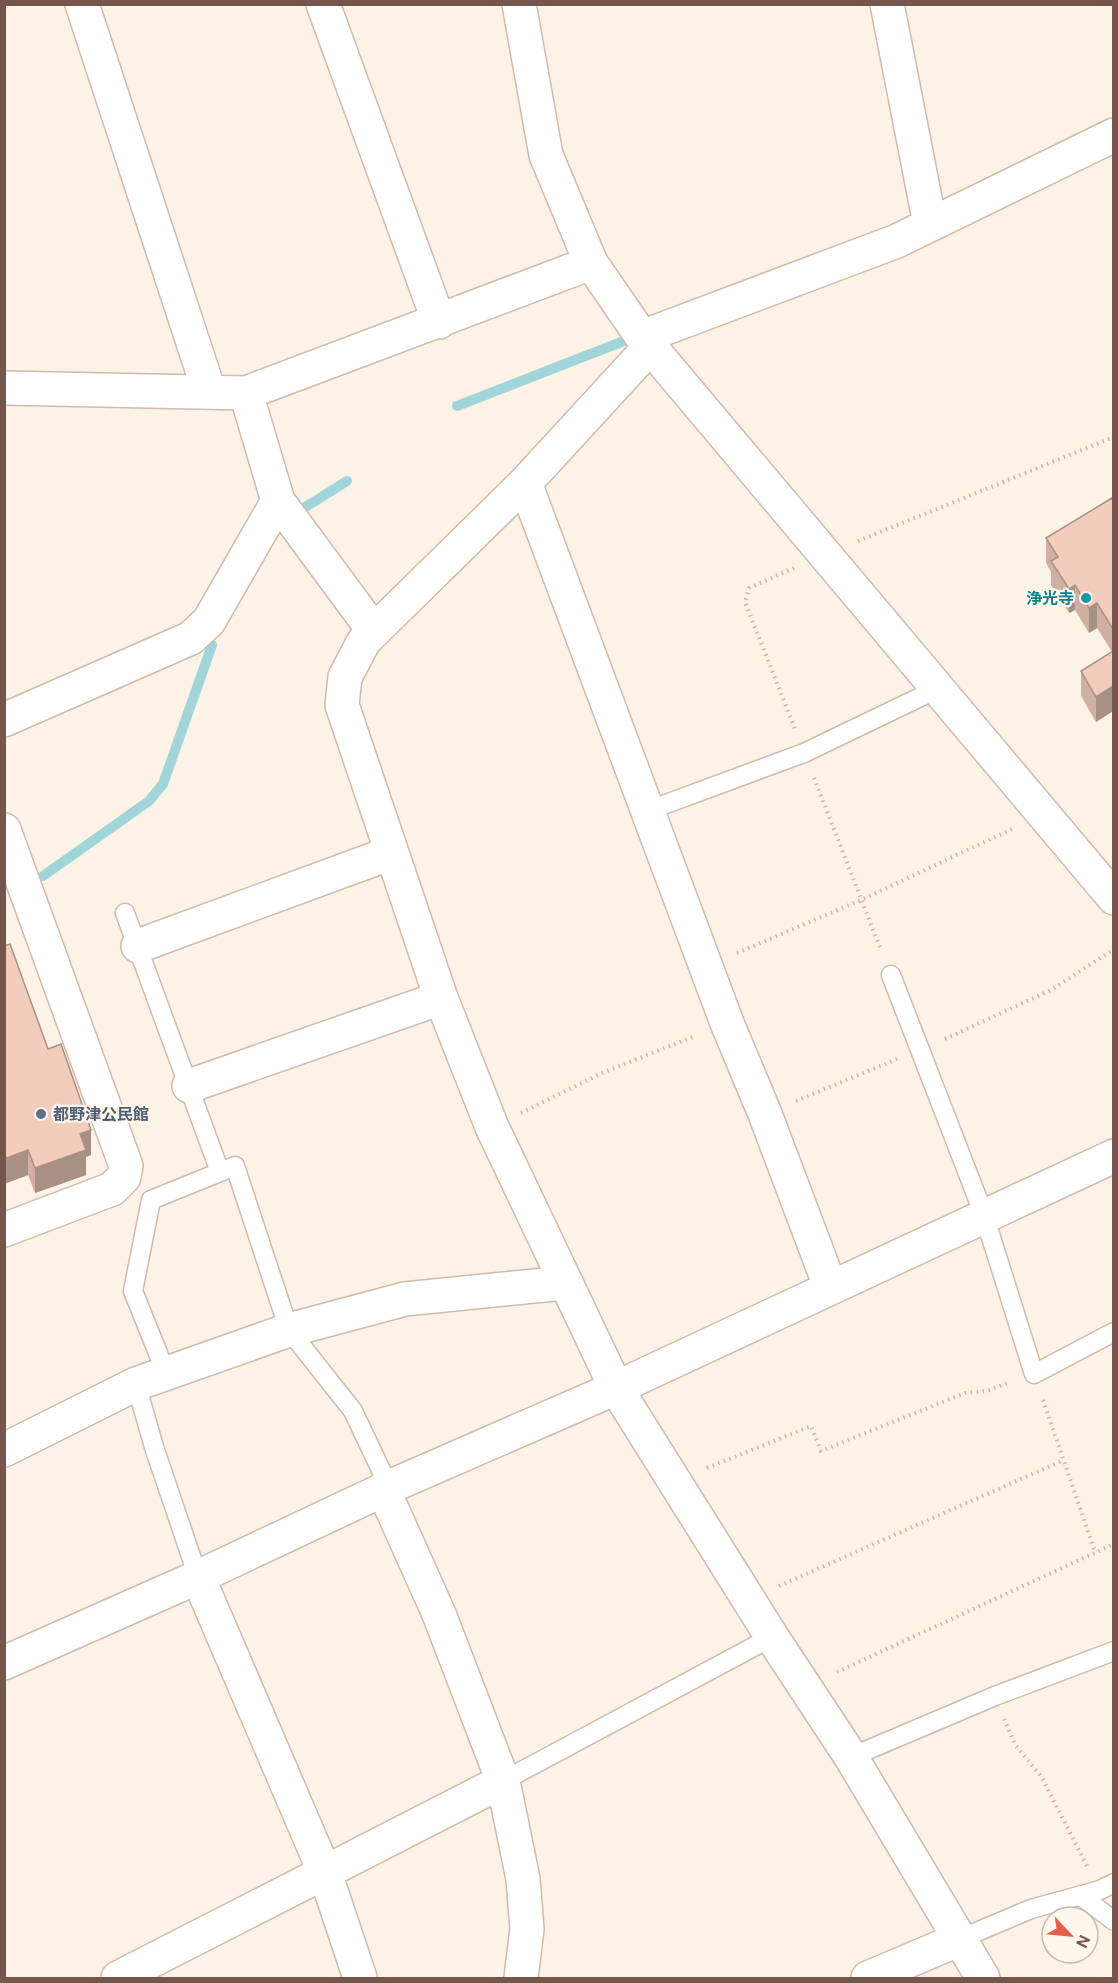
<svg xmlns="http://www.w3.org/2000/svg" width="1118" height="1983" viewBox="0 0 1118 1983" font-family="'DM Sans','Noto Sans JP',sans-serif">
<rect width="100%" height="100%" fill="#fdf2e6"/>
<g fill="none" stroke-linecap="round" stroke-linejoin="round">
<path stroke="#a0d5d9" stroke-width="10" d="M457,406L629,339
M296,513L347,481
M43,876L149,801L163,784L212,645"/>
<g stroke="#d0baae" stroke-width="21">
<path id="service" d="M647,811L804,753L937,689
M125,913L220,1172
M891,975L984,1215L1034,1374L1114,1332
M166,1373L133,1291L151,1200L235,1166L289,1330L353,1411L389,1487
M136,1384L154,1447L198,1577
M851,1757L995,1696L1114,1651
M503,1781L772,1637
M1081,1896L1114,1921
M960,1939L1031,1909L1100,1890L1114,1883"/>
</g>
<g stroke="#d0baae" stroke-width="36">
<path id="minor" d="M82,4L209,391
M323,4L439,322
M519,4L546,155L591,263L642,337L1114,898
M887,4L930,224
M642,337L897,241L1114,135
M650,347L525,483L364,641L345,677L342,705L441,998L492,1127L616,1388L772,1637L851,1757L983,1978
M4,388L246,393L591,263
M246,393L278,501L374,631
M525,483L727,1023L765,1114L830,1286
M4,720L191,638L209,621L278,501
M4,830L126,1166L124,1177L112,1189L4,1230
M138,946L391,853
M189,1086L441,998
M4,1450L136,1384L289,1330L405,1299L564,1283
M383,1489L439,1614L503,1781
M198,1577L325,1873L360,1978
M118,1978L503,1781L523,1879L527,1929L521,1978
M868,1978L960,1939"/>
</g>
<g stroke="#d0baae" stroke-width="36">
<path id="tertiary" d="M4,1663L198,1577L389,1487L616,1388L1114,1156"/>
</g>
<path stroke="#d7b0a0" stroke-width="4" stroke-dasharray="1.5 4.5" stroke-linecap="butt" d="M858,541L1114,437
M794,568L749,588L745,602L795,729
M814,778L881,950
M737,953L861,900L1012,829
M945,1039L1051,990L1114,949
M796,1101L897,1059
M521,1113L602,1073L695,1036
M1043,1400L1095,1552
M707,1468L811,1426L821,1451L965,1393L987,1391L1010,1382
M779,1586L1064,1460
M837,1672L1114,1544
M1004,1719L1016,1746L1041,1776L1087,1866"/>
<use href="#service" stroke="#fff" stroke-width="18"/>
<use href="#minor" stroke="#fff" stroke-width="33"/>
<use href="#tertiary" stroke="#fff" stroke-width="33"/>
</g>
<path fill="#d0b0a3" d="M1113,501V711L1096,722L1081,696V671L1112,652L1097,628L1089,633L1075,610L1069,613L1051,585V572L1046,563V538Z
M48,1049L91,1155L86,1157V1175L35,1193L28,1175L4,1184Z"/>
<path fill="#a99084" d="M1075,585V610L1069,613V589Z
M1097,603V628L1089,633V608Z
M1113,686V711L1096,722V697Z
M91,1130V1155L86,1157V1175L35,1193V1168L80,1134Z
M28,1150V1175L4,1184V1159Z"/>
<path fill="#f2cdbd" stroke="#a99084" stroke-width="1.5" d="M1112,498L1113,501V629L1097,603L1089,608L1075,585L1069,589L1051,561L1058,557L1046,538Z
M1113,651V686L1096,697L1081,671Z
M10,944L48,1049L61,1044L91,1130L80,1134L86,1150L35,1168L28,1150L4,1159V946Z"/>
<circle fill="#0f9aa8" stroke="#fff6ec" stroke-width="2" cx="1086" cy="598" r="6"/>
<circle fill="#5c6f8a" stroke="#fff6ec" stroke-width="2" cx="41" cy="1114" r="6"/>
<g text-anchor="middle" stroke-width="4.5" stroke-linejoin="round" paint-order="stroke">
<g font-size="16" font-weight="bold" fill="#0d838f" stroke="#fff6ec" text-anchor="end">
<text x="1074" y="604">浄光寺</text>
</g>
<g font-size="16" font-weight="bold" fill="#4e5e75" stroke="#fff6ec" text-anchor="start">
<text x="53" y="1120">都野津公民館</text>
</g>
</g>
<rect width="1118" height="1983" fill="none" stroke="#76564a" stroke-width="12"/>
<g transform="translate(1070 1935) rotate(116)"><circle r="28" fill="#fff6ec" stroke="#c8b6ab" stroke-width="1.5"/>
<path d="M0-4.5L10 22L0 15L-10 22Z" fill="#e85f49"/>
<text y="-9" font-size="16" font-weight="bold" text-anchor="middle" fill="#76564a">N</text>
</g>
</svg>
